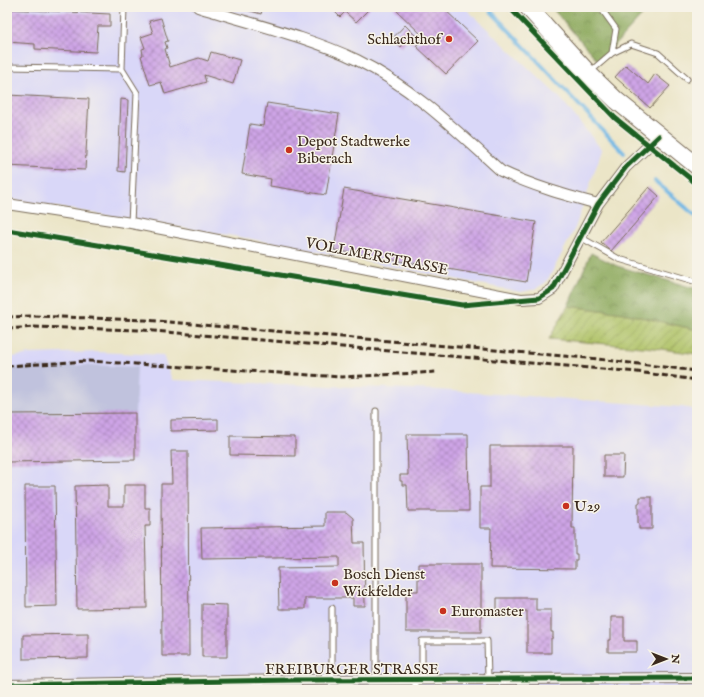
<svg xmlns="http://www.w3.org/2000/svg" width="704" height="697" viewBox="0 0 704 697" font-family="'IM FELL English',serif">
<defs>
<pattern id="forest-crowns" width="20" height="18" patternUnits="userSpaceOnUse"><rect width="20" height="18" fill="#8ba85b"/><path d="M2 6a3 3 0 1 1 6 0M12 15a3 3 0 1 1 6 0" fill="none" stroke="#73894b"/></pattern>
<pattern id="garden-furrows" width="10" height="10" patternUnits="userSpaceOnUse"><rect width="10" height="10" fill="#afc266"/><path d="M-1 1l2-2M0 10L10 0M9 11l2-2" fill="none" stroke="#909e53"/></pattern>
<pattern id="building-cross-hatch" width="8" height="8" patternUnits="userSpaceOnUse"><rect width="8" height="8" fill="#cea4e6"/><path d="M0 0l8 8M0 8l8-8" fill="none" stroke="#a886ba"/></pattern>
</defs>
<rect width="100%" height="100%" fill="#f7f3e8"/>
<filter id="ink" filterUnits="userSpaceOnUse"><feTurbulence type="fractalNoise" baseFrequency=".025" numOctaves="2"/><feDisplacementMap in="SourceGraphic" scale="8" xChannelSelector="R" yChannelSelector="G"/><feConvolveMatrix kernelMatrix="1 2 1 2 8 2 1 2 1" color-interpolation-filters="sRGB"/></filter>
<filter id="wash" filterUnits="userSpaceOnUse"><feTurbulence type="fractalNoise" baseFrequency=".012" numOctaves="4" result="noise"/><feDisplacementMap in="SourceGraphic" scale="16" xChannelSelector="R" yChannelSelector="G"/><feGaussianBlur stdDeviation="0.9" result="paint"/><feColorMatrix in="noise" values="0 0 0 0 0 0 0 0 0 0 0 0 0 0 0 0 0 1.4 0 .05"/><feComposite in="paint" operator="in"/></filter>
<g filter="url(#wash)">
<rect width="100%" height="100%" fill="#ebe5c7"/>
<path fill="#d9d7f8" d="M7,7H464L561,99L602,150L575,228L550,276L545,283L535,289L521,292L252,239L7,199Z
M96,352L163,355L172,380L438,390L682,407L697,410V690H7V358L30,354Z"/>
<path fill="#c0c2dd" d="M89,365L137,367L135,413L7,414V370L19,367Z"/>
<path fill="url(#forest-crowns)" stroke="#63693c" d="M551,7H650L599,62Z
M591,253L617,266L697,289V330L623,313L568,306Z"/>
<path fill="url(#garden-furrows)" stroke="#757642" d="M568,306L623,313L697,330V354L654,348L549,339Z"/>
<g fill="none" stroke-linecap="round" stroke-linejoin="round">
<path stroke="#6db5e4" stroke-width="4" d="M487,7L624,153
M655,181L697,217"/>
</g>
<g id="blocks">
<path fill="url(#building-cross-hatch)" d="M237,7H263L261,14Z
M330,7H371L356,22L345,12L340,17Z
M393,7H442L478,41L446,74L416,46L424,37Z
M7,9L110,14V26H98L96,52L35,49V44L7,42Z
M161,18L168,41L165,42L167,48L165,49L170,67L199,58L208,61L211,52L240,60L233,84L204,75L206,82L165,94L161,82L150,85L141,56L143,55L142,49L145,48L141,37L153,33L149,21Z
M405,25L418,38L413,44L408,40L401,47L392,39Z
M626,65L648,84L655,74L670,86L650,108L615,77Z
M7,95L89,99L85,170L7,166Z
M121,99L128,100L125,172L118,171Z
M267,103L339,114L326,195L270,186L271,179L242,174L250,124L263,126Z
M649,187L659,196L611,251L601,242Z
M344,189L536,222L526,282L334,250Z
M135,413V460L7,462V414Z
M218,419V430L171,431V420Z
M407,434H468L469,511H408L407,485H402V481H400V475H408Z
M230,436L295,437V456L230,455Z
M490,446H573L572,528H575V554H577V560H575V569L490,568L491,528H480V487H490Z
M171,451H188L189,656H162L161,484H172Z
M604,455H624L623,477H604Z
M108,485V506H124V485H145V508H150V526H145L147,608L77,609L75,486Z
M25,486H55L57,606L26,607Z
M640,497H652V529H639V523H638V503H640Z
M325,512H346L353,518L354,543H364L365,606H353V598H305V609H279L278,568L339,567V557L202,559L201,528L325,526Z
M418,564H481V632H406V591H418Z
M497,598H536V610H551V632H553V638H551V653H527V611H497Z
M202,604L227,605V657H202Z
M611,617H624V641H637V652H608V640H611Z
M88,634V658L23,659V635Z"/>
</g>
</g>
<g filter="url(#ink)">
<use href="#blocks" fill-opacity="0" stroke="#796b59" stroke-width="1"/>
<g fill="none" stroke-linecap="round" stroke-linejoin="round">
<g stroke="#796b59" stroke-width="7">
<path id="lane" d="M124,7L122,69L137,93L131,223
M600,7L616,29L612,53
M7,67L122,69
M591,71L612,53L631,44L658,53L687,79
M580,237L619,259L697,282
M376,411V680
M332,608V680
M415,680V690
M422,680V641H487L488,679"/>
</g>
<g stroke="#796b59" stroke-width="12">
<path id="street" d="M198,7C249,23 309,37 357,60C412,87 456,130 501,171C532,186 565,195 598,204
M7,204L131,223L521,299L539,298L553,289L598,204L626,167L659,136
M7,685L294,680L697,678"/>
</g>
<g stroke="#796b59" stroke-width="19">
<path id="primary" d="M528,7L588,73L616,100L697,166"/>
</g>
<use href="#lane" stroke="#fff" stroke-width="5"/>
<use href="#street" stroke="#fff" stroke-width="10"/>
<use href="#primary" stroke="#fff" stroke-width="17"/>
<path stroke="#3b2a1e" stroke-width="3" stroke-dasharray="6 3" stroke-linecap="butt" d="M7,317L33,316L145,320L598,359L697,371
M7,329L34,327L143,330L637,372L697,380
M7,366L89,361L342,377L437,372"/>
<g stroke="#f7f3e8" stroke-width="8">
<path id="cycleway" d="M509,7L615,118L697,184
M7,230L462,305L539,298L553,289L598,204L626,167L659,136
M7,685L294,680L697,678"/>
</g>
<use href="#cycleway" stroke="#1b5e20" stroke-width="5"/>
</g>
</g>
<g fill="#c8321e" stroke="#f7f3e8" stroke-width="1.5">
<circle cx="449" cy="39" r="4"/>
<circle cx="289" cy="150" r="4"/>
<circle cx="566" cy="506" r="4"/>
<circle cx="335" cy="583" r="4"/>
<circle cx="443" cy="611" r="4"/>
</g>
<g text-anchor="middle" stroke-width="3" stroke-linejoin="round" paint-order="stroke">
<g font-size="15" fill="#3b2a1e" stroke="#f7f3e8" text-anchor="start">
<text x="441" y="44" text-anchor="end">Schlachthof</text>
<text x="297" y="146">Depot Stadtwerke<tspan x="297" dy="17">Biberach</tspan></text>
<text x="574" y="511">U29</text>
<text x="343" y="579">Bosch Dienst<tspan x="343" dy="17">Wickfelder</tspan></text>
<text x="451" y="616">Euromaster</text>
</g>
<g font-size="15" fill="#3b2a1e" stroke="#f7f3e8">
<text transform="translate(377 256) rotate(11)" y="5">VOLLMERSTRASSE</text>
<text x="352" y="674">FREIBURGER STRASSE</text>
</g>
</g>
<rect width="704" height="697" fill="none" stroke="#f7f3e8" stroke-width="24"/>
<g transform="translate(666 659) rotate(90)" stroke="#f7f3e8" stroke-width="3" paint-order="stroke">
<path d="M0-3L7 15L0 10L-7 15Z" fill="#3b2a1e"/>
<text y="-6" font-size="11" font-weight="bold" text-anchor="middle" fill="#3b2a1e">N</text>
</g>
</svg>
